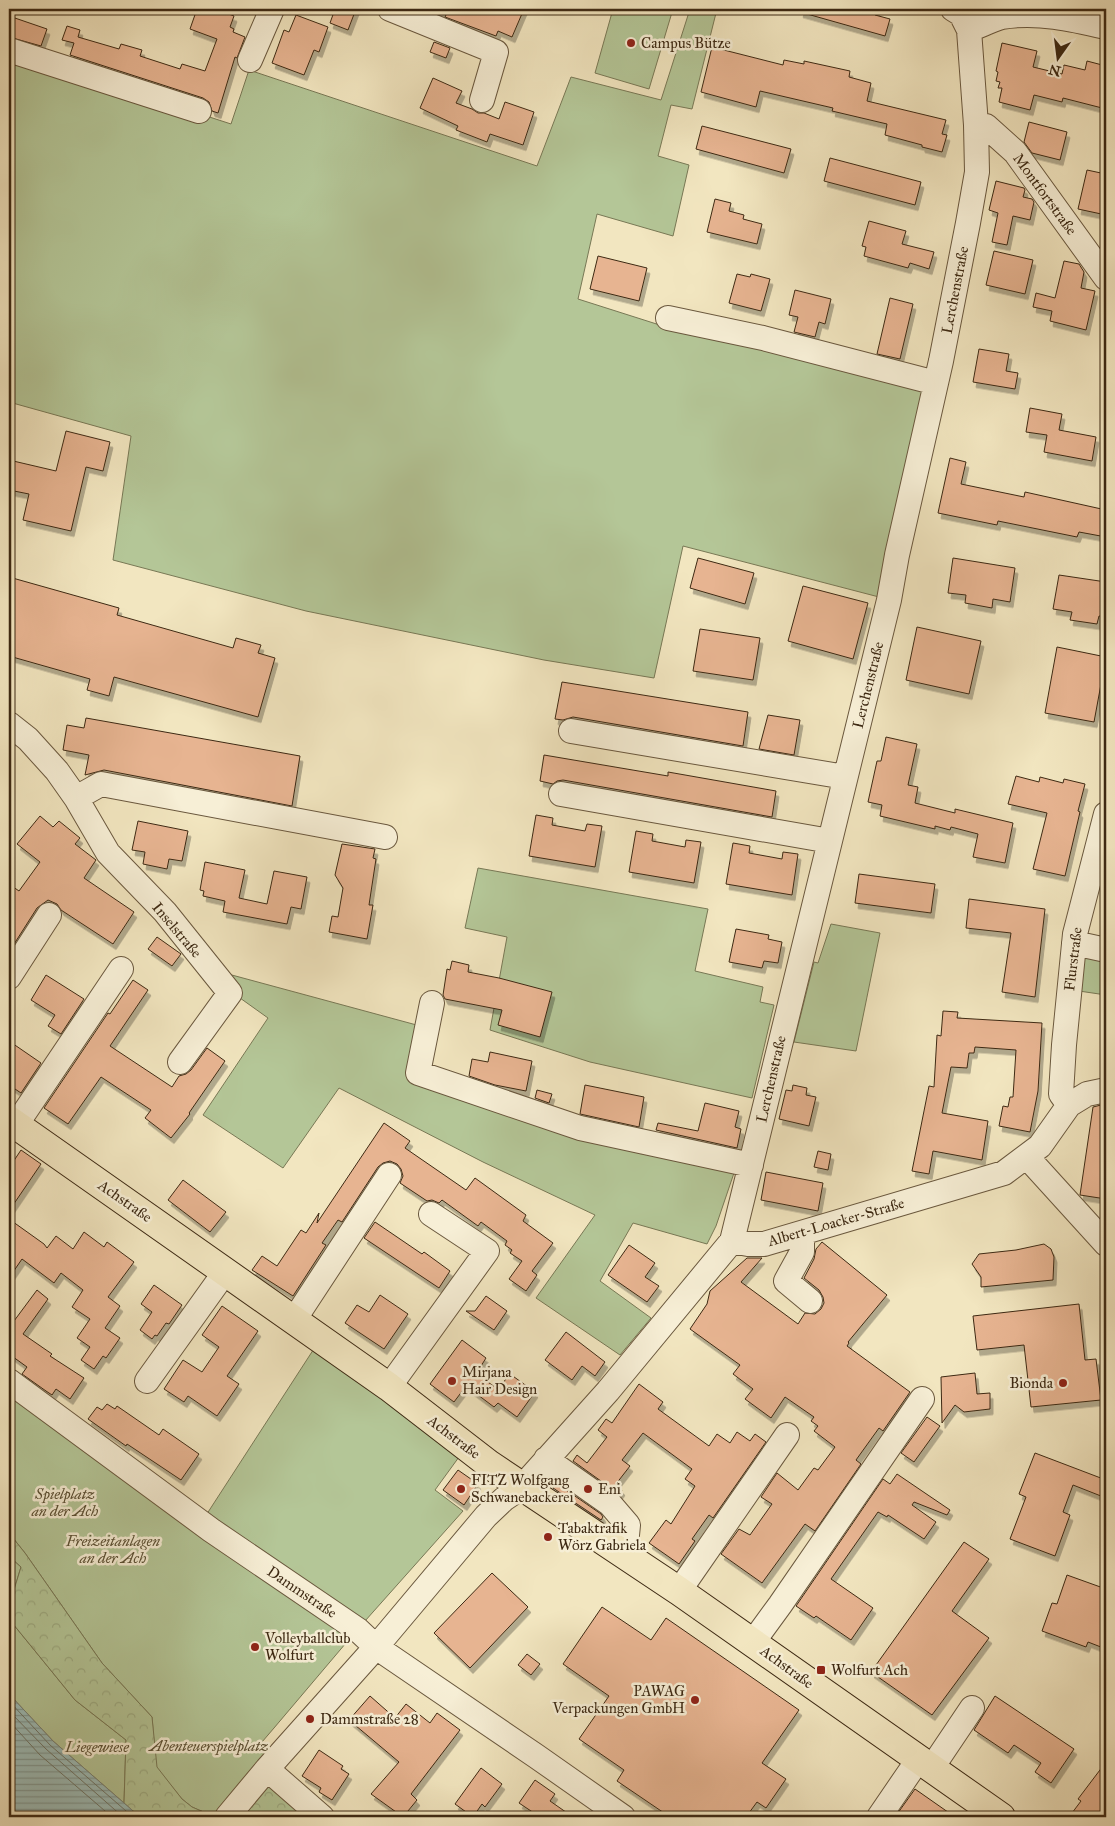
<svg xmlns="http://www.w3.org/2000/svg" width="1115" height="1826" viewBox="0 0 1115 1826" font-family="'IM FELL Great Primer',serif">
<defs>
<pattern id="forest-crowns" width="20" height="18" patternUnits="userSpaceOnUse" patternTransform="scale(1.25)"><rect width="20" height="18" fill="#b4c697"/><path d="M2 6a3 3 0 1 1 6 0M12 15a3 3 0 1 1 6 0" fill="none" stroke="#9caa81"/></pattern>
<pattern id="water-rules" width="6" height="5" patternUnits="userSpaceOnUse" patternTransform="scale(1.25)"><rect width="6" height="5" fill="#9dbeba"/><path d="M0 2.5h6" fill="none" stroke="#819a96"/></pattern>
<filter id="shadow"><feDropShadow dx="3" dy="5.5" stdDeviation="0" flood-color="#0004"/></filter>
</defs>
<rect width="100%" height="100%" fill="#f2e6c0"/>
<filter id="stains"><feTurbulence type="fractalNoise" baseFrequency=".004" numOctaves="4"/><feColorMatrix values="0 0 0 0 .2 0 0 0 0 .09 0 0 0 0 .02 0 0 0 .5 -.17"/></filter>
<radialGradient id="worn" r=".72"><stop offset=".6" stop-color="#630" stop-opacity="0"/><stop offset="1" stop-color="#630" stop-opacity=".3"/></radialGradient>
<path fill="#b4c697" stroke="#787855" d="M613,9H673L649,89L595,73Z
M690,9H717L692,109L671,105L658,156L689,165L673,236L597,214L578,299L666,327L934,384L879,597L683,546L654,678L544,660L306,611L113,560L131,436L9,402V52L231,124L249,70L537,166L571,77L661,100Z
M478,868L708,909L695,971L763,987L760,1002L774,1005L752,1098L590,1062L490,1030L507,937L465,928Z
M831,924L880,933L856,1051L794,1042L814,962L818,963Z
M1083,951L1106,955V995L1079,991Z
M217,971L424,1027L418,1072L735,1170L716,1226L707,1244L633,1223L600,1281L651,1318L620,1355L536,1298L595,1215L483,1162L339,1088L283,1168L203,1115L268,1018L233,993Z
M319,1341L467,1446L435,1490L463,1511L357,1630L274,1728L262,1742L267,1769L227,1817H215L192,1807L182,1799L156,1767L152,1717L102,1663L25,1553L9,1533V1381L201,1523Z
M9,1556L21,1567L9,1606Z
M9,1619L75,1700L126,1740L124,1803L53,1741L9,1694Z"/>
<path fill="url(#forest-crowns)" stroke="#787855" d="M9,1533L25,1553L102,1663L152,1717L157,1767L182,1799L192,1807L215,1817H140L124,1803L126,1740L75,1700L9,1619V1606L21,1567L9,1556Z
M267,1769L319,1817H227Z"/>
<path fill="url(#water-rules)" stroke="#778277" d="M9,1694L53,1741L140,1817H9Z"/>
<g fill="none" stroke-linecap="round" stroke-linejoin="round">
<path stroke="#6d7466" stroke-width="1" d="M9,1701L50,1745L133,1817
M9,1711L46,1749L123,1817
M9,1721L40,1755L112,1817"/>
</g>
<path fill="#e7b491" stroke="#3d2913" filter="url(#shadow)" d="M197,9H216L234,16L230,27L234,29L233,32L245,37L237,58L235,57L218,113L212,111L209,102L203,98L70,55L74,43L62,40L67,26L80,30L78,37L119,49L121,44L142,50L140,56L180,69L182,64L205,71L217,39L190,29Z
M335,9H356L348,30L330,23Z
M431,9H524L512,37L498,31L496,36L445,17L446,15Z
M801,9H877L875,15L890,19L885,36L800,12Z
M296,15L328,27L319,52L314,50L304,75L272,63L284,30L289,32Z
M9,16L47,29L41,46L9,37Z
M434,42L450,48L446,58L430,52Z
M1002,43L1037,51L1033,67L1062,74L1064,65L1085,70L1087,61L1106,66V109L1063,98L1062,102L1034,95L1030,110L999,102L1002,88H998L1000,82L996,81L998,72L996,71Z
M712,47L783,65L784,60L804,64V61L850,71L849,77L871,83L867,101L946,120L942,134L947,135L942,152L922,147V145L885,135L887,124L832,111L833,108L760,91L756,107L701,92Z
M433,78L462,91L456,103L472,109L478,113H484L499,119L505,102L534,112L523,145L490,134L487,142L456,130L458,126L420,108Z
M1029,122L1067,132L1060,160L1032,153L1024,142Z
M702,126L791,149L784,173L696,149Z
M830,158L921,182L915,205L824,181Z
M1087,170L1101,173V175L1106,176V215L1078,209Z
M996,181L1024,188L1025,190L1023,197L1032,199L1034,202L1030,220L1013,216L1007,245L992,242L998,213L989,210Z
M715,199L731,203L729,211L744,215L743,219L762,224L757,244L707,232Z
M869,221L906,231L902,244L934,252L929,269L910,263L908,268L864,256L866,247L862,246Z
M994,251L1033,260L1025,294L986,285Z
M598,256L647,268L639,301L590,289Z
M1064,261L1079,264L1084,272L1081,288L1095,291L1086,330L1050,321L1052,311L1033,307L1036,293L1055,298Z
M737,274L750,277L751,274L770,279L761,311L729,303Z
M795,290L831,299L825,324L819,322L815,337L794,332L798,317L789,315Z
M890,298L913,304L900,359L877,354Z
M979,349L1009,354L1006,371L1018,373L1015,389L973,382Z
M1030,408L1062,414L1059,430L1096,437L1092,461L1044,452L1047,435L1026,432Z
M66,431L110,442L103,471L86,467L71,531L23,520L29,494L9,490V460L56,471Z
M950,458L966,462L961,484L1024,497L1025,492L1106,510V537L1079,532L1077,537L998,521L997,525L938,513Z
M698,558L754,573L745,604L690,588Z
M953,558L1015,568L1010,602L993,599L992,608L965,603L966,595L948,593Z
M1059,575L1106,582V617L1099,616L1097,624L1070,620L1072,612L1053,609Z
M9,577L119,608L117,615L233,648L236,638L261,645L258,653L275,658L258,717L114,677L109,696L87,690L90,679L9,656Z
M803,586L868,603L853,659L788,641Z
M917,627L981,641L969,694L906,680Z
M700,629L760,638L753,680L693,671Z
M1057,647L1106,657L1094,722L1045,713Z
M562,682L748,712L743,746L573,717L563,720L555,719Z
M768,715L800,720L794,755L759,749Z
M86,718L300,756L292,806L104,770L85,775L89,755L63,750L67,725L84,728Z
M886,737L917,744L908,785L918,787L915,803L955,813V809L1013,823L1005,863L973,857L978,834L951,827L950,830L935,826V829L880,816L882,805L868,802L877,761H881Z
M544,755L668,776V772L776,791L772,817L563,780L557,781L553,784L540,781Z
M1016,776L1039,782L1040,777L1063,783L1064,779L1085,784L1078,811L1080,812L1065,876L1033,869L1047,813L1008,804Z
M536,815L553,818L552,825L585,831L587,824L602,826L595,867L529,856Z
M40,816L53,827L59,821L80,838L75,844L96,860L84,878L134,912L113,944L61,910L57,904L48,900L37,908L9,952V884L19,891L40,862L17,844Z
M138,821L188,831L182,861L169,859L167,869L143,864L145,852L132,850Z
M636,831L653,834L652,841L685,847L686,840L701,842L694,883L629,872Z
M733,843L750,846L749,853L782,859L783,852L798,854L792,895L726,884Z
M342,844L375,849L373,858L376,859L369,905H373L367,939L329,932L332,916L338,917L343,888L335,875Z
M205,862L245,870L239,898L267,904L274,871L307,877L301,909L291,907L287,924L223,912L225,901L203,896L204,891L200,890Z
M859,874L935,884L931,913L855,903Z
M969,899L1045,909L1035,997L1002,992L1011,933L966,928Z
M736,929L769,935L768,939L782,942L778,963L764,961L762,968L729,962Z
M157,937L181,954L172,966L148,949Z
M452,961L469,965L468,972L499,978L552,992L540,1037L498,1025L502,1010L445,999L443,995L447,969L450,970Z
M46,975L84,999L61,1034L48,1026L55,1015L31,1000Z
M133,980L148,990L110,1046L172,1087L179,1076L186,1074L191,1070L207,1048L225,1061L189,1113L190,1114L171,1138L145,1118L151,1110L101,1077L68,1124L44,1108L108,1013L110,1014Z
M943,1011L958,1012L957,1018L1042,1023L1038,1091L1030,1132L999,1126L1003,1106L1008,1107L1010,1097H1013L1016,1050L975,1047L974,1053H969L967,1068L951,1067L942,1113L988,1121L982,1160L933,1151L929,1174L912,1171L929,1086L934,1087L937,1035L941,1036Z
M9,1041L41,1063L21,1093L9,1085Z
M490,1052L532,1061L526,1091L495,1085L469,1076L472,1059L488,1062Z
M585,1085L644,1097L639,1127L580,1114Z
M793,1085L807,1088L806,1095L816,1097L809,1126L779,1119L786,1090L792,1091Z
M537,1090L552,1094L549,1103L535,1098Z
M705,1103L739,1111L735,1127L741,1129L737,1148L656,1130L658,1123L698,1131Z
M1101,1105L1106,1106V1199L1080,1195L1093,1107Z
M384,1123L410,1141L405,1148L466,1190L475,1178L526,1215L523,1221L553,1243L532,1271L537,1275L526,1291L509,1279L522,1261L510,1253L512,1250L505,1245L507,1241L481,1222L478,1226L442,1200L439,1203L432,1200L427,1201L400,1183L403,1176L401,1169L397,1164L390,1161L383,1163L378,1167L342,1222L338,1220L322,1243L326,1245L293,1296L252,1270L262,1256L277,1266L301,1230L306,1233L319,1213L317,1223Z
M21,1150L41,1164L9,1211V1168Z
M818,1151L831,1154L828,1170L814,1167Z
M766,1172L823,1183L818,1211L761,1200Z
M183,1180L226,1212L210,1232L168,1200Z
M9,1219L44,1244L47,1248L56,1236L73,1249L84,1232L104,1247L107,1242L134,1262L108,1297L120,1306L105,1328L120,1338L106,1358L103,1356L94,1369L81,1360L90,1347L77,1338L90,1319L72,1307L83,1290L61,1273L54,1283L22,1259L9,1278Z
M375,1222L422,1254L424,1252L450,1271L439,1288L364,1238Z
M822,1242L887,1295L848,1342L849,1343L847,1346L910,1392L883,1431L879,1428L856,1460L861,1464L815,1531L805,1524L762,1583L721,1554L739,1529L750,1535L772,1504L761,1497L777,1473L798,1490L814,1468L818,1470L835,1447L814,1431L818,1426L811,1421L814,1417L785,1397L771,1418L745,1399L753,1389L733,1374L740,1365L690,1329L707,1304L710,1291L747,1258H762L741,1282L798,1324L805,1313L815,1314L821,1309L824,1303L823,1297L819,1290L804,1278L814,1259L816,1249Z
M1044,1244L1051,1249L1054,1257L1053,1280L981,1287V1277L972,1264L979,1254L1016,1250Z
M629,1245L655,1263L645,1277L659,1286L647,1302L608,1275Z
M154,1285L182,1305L169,1324L166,1323L157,1336L155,1335L152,1339L140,1330L152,1312L141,1304Z
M37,1290L48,1299L23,1334L52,1354L50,1356L84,1378L70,1399L56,1389L52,1395L46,1391L22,1374L27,1367L9,1354V1317L14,1321Z
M380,1295L408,1314L384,1349L345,1323L357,1305L369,1312Z
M486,1296L507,1311L494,1330L466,1311H475Z
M1079,1304L1085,1360L1096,1359L1101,1400L1031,1407L1024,1345L977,1350L973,1316Z
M222,1306L258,1331L227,1376L239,1384L217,1416L188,1396L184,1402L164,1389L183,1360L202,1372L219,1347L202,1335Z
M566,1332L605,1362L595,1376L582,1366L572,1380L545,1360Z
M462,1340L486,1358L476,1374L498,1389L510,1374L535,1392L517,1417L498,1403L494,1407L466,1386L454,1402L430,1384Z
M975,1373L977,1394L990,1393V1409L964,1412L955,1405L942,1423L941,1377Z
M639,1384L663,1402L658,1409L709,1446L717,1434L730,1443L737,1432L750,1441L755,1434L766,1442L713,1518L709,1515L692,1539L695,1541L679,1564L649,1543L666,1520L671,1524L695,1486L685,1479L692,1469L643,1433L622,1460L630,1466L616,1484L622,1490L619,1494L573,1461L577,1455L587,1463L607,1437L598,1430L606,1419L612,1423Z
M107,1404L115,1409L117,1406L159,1435L163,1429L199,1454L181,1480L127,1444L126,1446L88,1419L97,1407L102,1410Z
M927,1417L940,1426L914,1462L901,1453Z
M1035,1453L1106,1480V1498L1073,1485L1063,1512L1070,1515L1055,1556L1010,1539L1026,1497L1019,1494Z
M458,1470L478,1484L464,1505L443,1490Z
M897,1474L950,1510L947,1515L914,1502L912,1505L936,1522L924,1539L888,1515L887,1517L878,1512L831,1579L873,1608L851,1640L816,1616L814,1618L796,1606L883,1479L890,1484Z
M556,1483L601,1514L603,1517L601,1520L553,1488Z
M964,1542L989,1559L952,1611L989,1638L932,1715L871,1672Z
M492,1573L528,1607L470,1668L434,1633Z
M1067,1575L1106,1589V1649L1088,1642L1086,1647L1042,1631L1052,1603L1057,1604Z
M602,1607L651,1640L666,1618L799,1710L762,1763L786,1779L766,1808L757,1802L746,1817H670L617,1781L624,1770L579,1739L609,1696L563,1664Z
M527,1654L540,1664L531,1675L518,1665Z
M370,1696L395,1718L406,1704L430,1723L437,1713L460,1730L411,1794L417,1800L403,1817L371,1794L399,1762L349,1720Z
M995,1696L1074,1749L1051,1783L1035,1772L1041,1763L1014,1745L1008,1753L974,1730Z
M319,1750L343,1766L341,1769L349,1774L332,1800L319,1792L321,1788L302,1776Z
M1106,1762V1817H1069L1081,1801L1078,1799Z
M481,1768L502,1784L485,1807L482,1804L473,1817L455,1804Z
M535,1780L555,1794L550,1801L573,1817H540L519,1803Z
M915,1789L955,1817H895Z"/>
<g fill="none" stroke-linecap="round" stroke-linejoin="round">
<g stroke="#6a583e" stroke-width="26">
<path id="minor" d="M390,9L496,52L482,100
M969,30C980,26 991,20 1002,17C1037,11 1072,19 1106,27
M9,50L199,111
M250,60L272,9
M976,125L986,126L1015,152L1106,278
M668,318L763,338L936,383
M9,724L28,739L57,771L76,798L108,853L165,912L230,993L180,1062
M571,731L845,777
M561,794L830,841
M76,798L101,784L385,837
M1074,943L1106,950
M9,977L49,915
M432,1003L418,1073L580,1128L751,1165
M1069,1105L1061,1094L1064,1045L1075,934L1106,814
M16,1125L121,969
M1027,1157L1106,1244
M802,1233V1252L786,1281L810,1301
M732,1241L748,1244H764L1004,1173L1040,1146L1069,1105L1087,1094L1106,1090
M294,1320L389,1175
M9,1381L211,1530L358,1630L376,1647L536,1756L623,1817
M147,1381L225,1272
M389,1387L487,1251L431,1214
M546,1459L610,1504L628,1525L625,1555
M679,1591L787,1435
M753,1642L780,1605L922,1399
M931,1769L972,1708
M227,1817L267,1769
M322,1817L267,1769L376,1647L486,1516L504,1499L522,1487L608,1391L732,1241L889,600L897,555L941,361L968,223L977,172L976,125L969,30L961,14L953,9
M879,1817L918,1760"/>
</g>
<g stroke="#3d2913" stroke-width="30">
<path id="major" d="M9,1120L389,1387L490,1465L679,1591L1001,1817"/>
</g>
<use href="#minor" stroke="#f7efd6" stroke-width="24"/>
<use href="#major" stroke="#f2e6c0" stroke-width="28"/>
</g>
<g fill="#8f2418" stroke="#f7efd6" stroke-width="2">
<circle cx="631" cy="43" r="5"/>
<circle cx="452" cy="1381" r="5"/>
<circle cx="1063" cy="1383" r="5"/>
<circle cx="461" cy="1489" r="5"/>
<circle cx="588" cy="1489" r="5"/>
<circle cx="548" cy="1537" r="5"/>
<circle cx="255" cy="1647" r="5"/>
<rect x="816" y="1665" width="10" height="10" rx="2.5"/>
<circle cx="695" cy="1700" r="5"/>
<circle cx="310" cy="1719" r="5"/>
</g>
<g text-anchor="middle" stroke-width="5" stroke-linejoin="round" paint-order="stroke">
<g font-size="15" fill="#3d2913" stroke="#f7efd6" text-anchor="start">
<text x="641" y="48">Campus Bütze</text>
<text x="462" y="1377">Mirjana<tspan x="462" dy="17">Hair Design</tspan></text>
<text x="1053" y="1388" text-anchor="end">Bionda</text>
<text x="471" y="1485">FITZ Wolfgang<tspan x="471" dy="17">Schwanebackerei</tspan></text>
<text x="598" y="1494">Eni</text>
<text x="558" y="1533">Tabaktrafik<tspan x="558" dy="17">Wörz Gabriela</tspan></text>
<text x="265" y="1643">Volleyballclub<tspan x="265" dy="17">Wolfurt</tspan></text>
<text x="831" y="1675">Wolfurt Ach</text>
<text x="685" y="1696" text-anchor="end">PAWAG<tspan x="685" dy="17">Verpackungen GmbH</tspan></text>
<text x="320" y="1724">Dammstraße 28</text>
</g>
<g font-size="15" fill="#3d2913" stroke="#f7efd6">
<text transform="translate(1045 194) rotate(54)" y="5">Montfortstraße</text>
<text transform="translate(955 290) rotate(-79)" y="5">Lerchenstraße</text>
<text transform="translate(868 685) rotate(-76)" y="5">Lerchenstraße</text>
<text transform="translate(177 930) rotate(50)" y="5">Inselstraße</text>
<text transform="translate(1073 959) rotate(-83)" y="5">Flurstraße</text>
<text transform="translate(771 1079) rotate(-77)" y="5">Lerchenstraße</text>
<text transform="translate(125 1201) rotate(35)" y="5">Achstraße</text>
<text transform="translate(836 1222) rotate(-16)" y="5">Albert-Loacker-Straße</text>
<text transform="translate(454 1437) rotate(37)" y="5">Achstraße</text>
<text transform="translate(302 1592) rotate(34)" y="5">Dammstraße</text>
<text transform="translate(787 1667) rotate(36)" y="5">Achstraße</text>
</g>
<g font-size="15" font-style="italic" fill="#5b5034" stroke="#f7efd6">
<text x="65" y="1499">Spielplatz<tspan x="65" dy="17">an der Ach</tspan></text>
<text x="113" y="1546">Freizeitanlagen<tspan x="113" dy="17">an der Ach</tspan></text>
<text x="209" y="1751">Abenteuerspielplatz</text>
<text x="97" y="1752">Liegewiese</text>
</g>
</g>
<rect width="1115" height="1826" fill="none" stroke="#f2e6c0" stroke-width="30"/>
<rect x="10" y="10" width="1095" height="1806" fill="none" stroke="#3d2913" stroke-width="2.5"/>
<rect x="15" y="15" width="1085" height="1796" fill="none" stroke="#3d2913"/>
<g transform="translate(1058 58) rotate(194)" stroke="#f7efd6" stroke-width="4" paint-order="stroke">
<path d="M0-4L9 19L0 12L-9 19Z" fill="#3d2913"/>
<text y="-8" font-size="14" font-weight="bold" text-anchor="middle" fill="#3d2913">N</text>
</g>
<rect width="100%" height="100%" filter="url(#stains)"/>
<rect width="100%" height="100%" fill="url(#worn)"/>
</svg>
